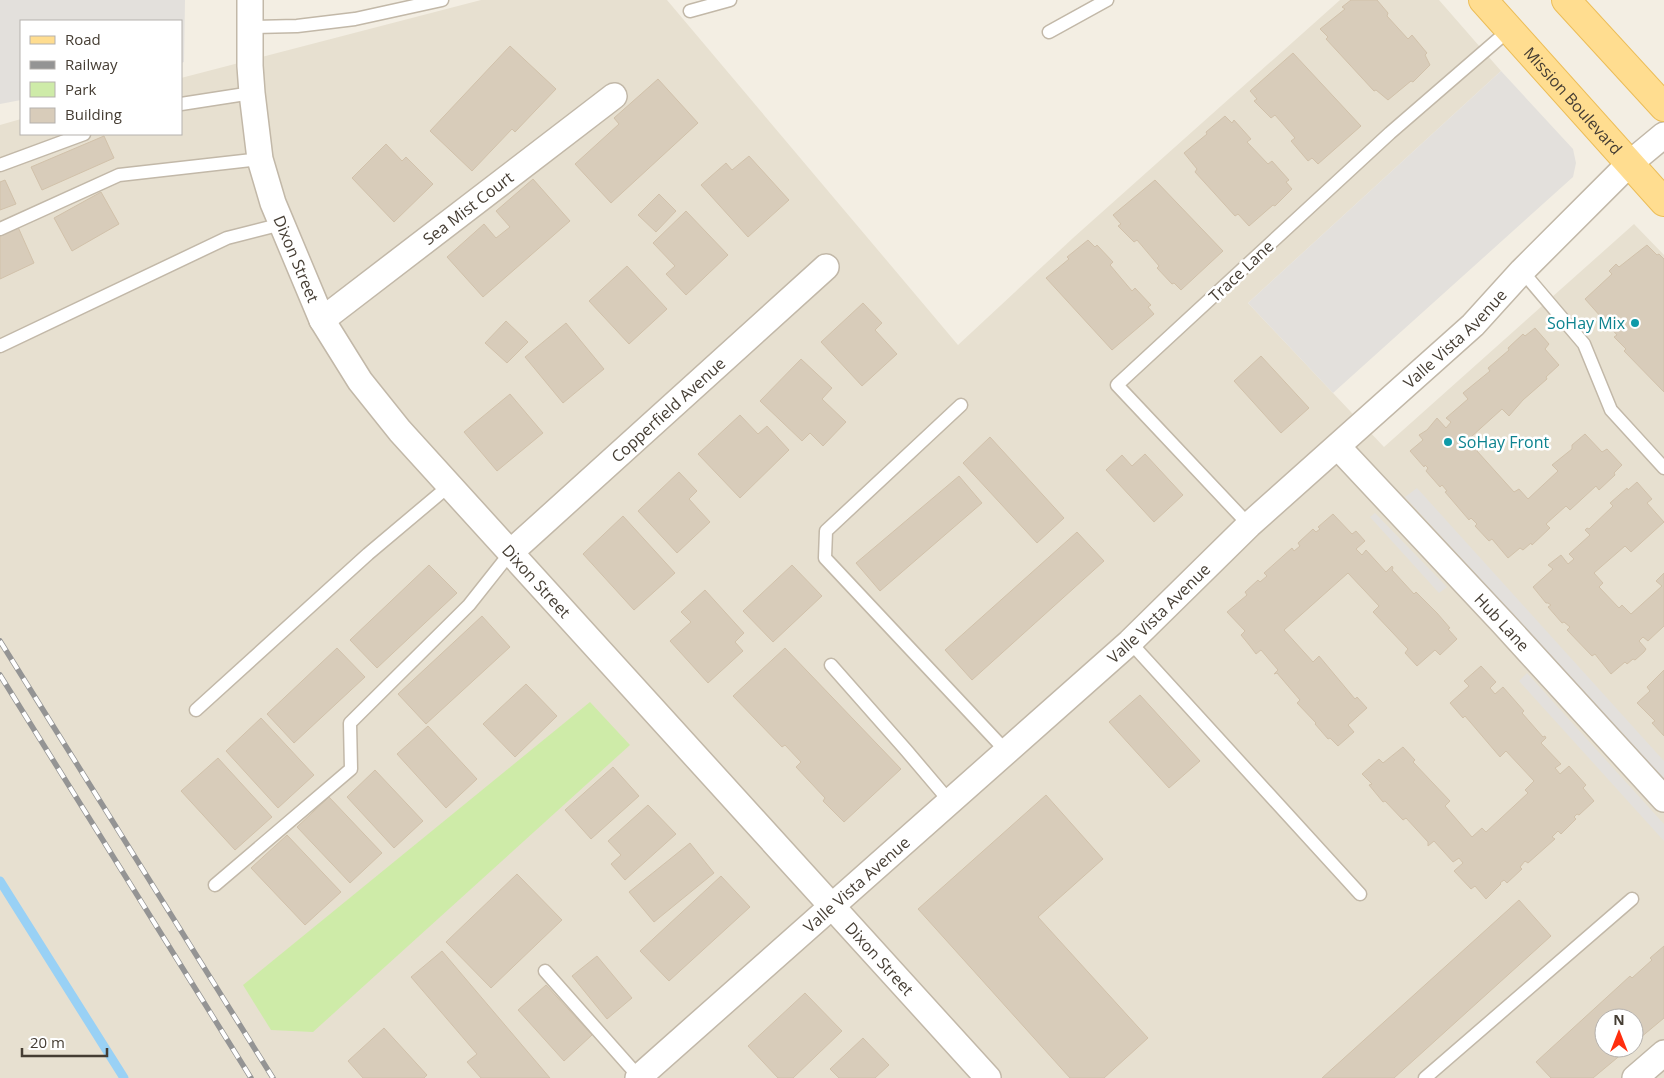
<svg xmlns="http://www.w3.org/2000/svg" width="1664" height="1078" viewBox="0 0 1664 1078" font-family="'Open Sans',sans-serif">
<rect width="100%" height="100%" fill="#f3eee3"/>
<path fill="#e7e0d0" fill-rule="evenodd" d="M481,0H667L958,345L1073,238L1340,0H1439L1501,71L1248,303L1384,447L1634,224L1664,255V1078H0V125L21,119V134H181V78ZM1604,1018H1634V1048H1604Z"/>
<path fill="#ceeba8" d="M590,702L630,745L313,1032L271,1030L243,985Z"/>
<path fill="#e3e0dc" d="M0,0H185L184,62L181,63V21H21V100L0,104Z
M1501,71L1573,149L1576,163L1573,177L1333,393L1248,303Z
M1417,488L1664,761V779L1405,497Z
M1375,513L1447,587L1439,593L1370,517Z
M1527,673L1664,824V841L1519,681Z"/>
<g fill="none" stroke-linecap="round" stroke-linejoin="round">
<path stroke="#99d1f5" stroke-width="9" d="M0,881L124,1078"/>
</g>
<path fill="#d8ccba" stroke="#d1c1aa" d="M1351,0H1377L1388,13L1387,16L1408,39L1412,35L1427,53L1425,55L1430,65L1413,82L1411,81L1388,100L1376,90L1374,91L1326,39L1328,37L1320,29L1345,9L1342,7Z
M510,46L556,89L515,132L512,129L472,171L430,131Z
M1293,53L1361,126L1318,164L1312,158L1308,161L1291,141L1295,138L1275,115L1271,118L1254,101L1257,99L1250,91Z
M658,79L698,123L611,203L575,164L619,124L614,118Z
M1225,116L1232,123L1234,120L1251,139L1247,142L1268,164L1272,161L1289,180L1286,182L1292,189L1275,206L1273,205L1249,226L1238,214L1235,216L1195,172L1197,169L1184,153L1207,134L1206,132Z
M104,136L114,158L42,190L31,167Z
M386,144L402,161L406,157L433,184L394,222L352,178Z
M749,156L789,200L748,237L701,185L726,163L732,170Z
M533,179L570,221L483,297L447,257L484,224L496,238L510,227L496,211Z
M5,180L16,204L0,210V182Z
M1155,180L1223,251L1181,290L1174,283L1172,284L1157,268L1159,266L1137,240L1134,242L1118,226L1121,224L1113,215Z
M101,192L119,224L72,251L54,218Z
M659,194L676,211L656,232L638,215Z
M686,211L728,255L686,295L666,274L675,266L653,243Z
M18,227L34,263L0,279V235Z
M1088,240L1095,247L1097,245L1113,262L1110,265L1132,291L1135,288L1151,305L1148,307L1154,314L1112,350L1046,278L1069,259L1067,257Z
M1647,245L1657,255L1659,254L1664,259V392L1624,351L1626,349L1614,337L1617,335L1585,299L1612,274L1609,271L1616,264L1619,267Z
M627,266L667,309L629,344L589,301Z
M863,303L882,323L875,330L897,354L862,386L821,342Z
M506,321L528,342L507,363L485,343Z
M566,323L604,369L563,403L525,357Z
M1535,328L1549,344L1545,349L1559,365L1546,377L1547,379L1523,400L1509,416L1502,409L1471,437L1480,447L1477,451L1514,492L1519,489L1528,499L1558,471L1552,465L1572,449V445L1585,434L1602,452L1607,449L1622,465L1614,473L1615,475L1599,490L1596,486L1570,510L1566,506L1546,524L1550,528L1532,545L1531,543L1523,550L1520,548L1508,558L1492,539L1489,541L1475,526L1477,524L1471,518L1469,520L1445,492L1447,491L1442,485L1440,487L1426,471L1428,468L1425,465L1424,467L1410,451L1423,440L1419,435L1427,430L1437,418L1446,428L1451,422L1446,418L1468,399L1463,393L1490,371L1488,368L1509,350L1508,348L1523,334L1525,336Z
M1261,356L1309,408L1281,433L1234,381Z
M801,359L832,388L822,399L846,422L823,446L810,433L802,441L760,401Z
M510,394L543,433L497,471L464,432Z
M740,415L758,434L767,426L789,450L740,498L698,454Z
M990,437L1064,518L1037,543L963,463Z
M1145,454L1183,495L1154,522L1106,470L1122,455L1132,466Z
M679,472L697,491L689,499L710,522L677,553L638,511Z
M959,476L982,503L880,591L856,563Z
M1637,482L1652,499L1647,503L1664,522L1631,552L1625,546L1594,573L1603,583L1599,587L1619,608L1622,605L1631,614L1662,586L1656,581L1664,573V626L1648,641L1643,637L1639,641L1646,649L1644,652L1635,660L1633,659L1627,664L1625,662L1611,674L1598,658L1595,654L1592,656L1567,630L1570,627L1564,622L1562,623L1548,607L1551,605L1548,603H1546L1533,587L1553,569L1548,565L1561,555L1568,564L1574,559L1569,554L1590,535L1585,530L1587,528L1589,529L1613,506L1610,503L1627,488L1628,490Z
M1333,514L1352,534L1356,531L1365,541L1356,549L1362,555L1366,550L1386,572L1392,566L1393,568L1392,570L1414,594L1416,592L1437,613L1450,628L1448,629L1457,639L1440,655L1435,650L1417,666L1405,653L1408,649L1373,612L1379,606L1348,573L1284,630L1313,662L1319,656L1355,699L1357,697L1367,708L1348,725L1354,732L1338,746L1330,738L1328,739L1315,724L1316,723L1297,703L1300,700L1277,673L1274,674L1278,670L1261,650L1256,654L1250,646L1241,635L1245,631L1227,612L1247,595L1245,592L1258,580L1260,582L1267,576L1264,573L1292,548L1294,551L1300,546L1298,543L1313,529L1316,532L1320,529L1318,527Z
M623,516L675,573L634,610L583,554Z
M1077,532L1104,561L972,680L945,650Z
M429,565L457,593L377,668L350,640Z
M792,565L822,596L773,642L743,611Z
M705,590L744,633L735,642L743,651L708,683L670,641L691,622L681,612Z
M482,616L510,647L426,724L398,694Z
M337,648L365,677L294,743L267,714Z
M785,648L901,769L844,822L823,801L825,798L796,767L801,762L785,745L782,747L733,696Z
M1481,666L1496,682L1490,688L1495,694L1503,687L1524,711L1522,713L1543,737L1545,736L1546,738L1541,743L1561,764L1555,768L1560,774L1569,766L1586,785L1583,788L1594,801L1579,815L1577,814L1574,817L1576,819L1561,834L1558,831L1552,837L1555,839L1528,863L1525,861L1520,867L1522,869L1507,883L1504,880L1500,883L1501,884L1486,899L1475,886L1471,889L1454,871L1463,863L1459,858L1453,862L1434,841L1428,846V842L1406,818L1403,820L1385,801L1383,802L1369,785L1372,784L1362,774L1379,759L1383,763L1403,747L1415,760L1413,762L1450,801L1445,806L1472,837L1482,828L1486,832L1528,793L1525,790L1534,781L1506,751L1500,757L1465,716L1463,718L1450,703L1469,686L1464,681Z
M1664,670V736L1652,723L1655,721L1637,703L1650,691L1647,687Z
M526,684L557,716L515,757L483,724Z
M1140,695L1200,761L1169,788L1109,722Z
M261,718L314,775L278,808L226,751Z
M428,726L477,779L446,808L397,754Z
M218,758L272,817L235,850L181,791Z
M613,767L639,796L591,839L565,810Z
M375,770L423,821L394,848L347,797Z
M1046,795L1103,859L1038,917L1148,1038L1104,1078H1070L918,909Z
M329,797L382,853L350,883L297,827Z
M648,805L676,834L625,880L611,864L621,855L608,841Z
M287,835L341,892L305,925L251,868Z
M690,843L714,873L654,922L629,892Z
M517,874L562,920L491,988L446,942Z
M721,876L750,907L669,981L640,951Z
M1519,900L1551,936L1394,1078H1322Z
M1664,946V1018L1634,1043V1018H1604V1048H1629L1593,1078H1551L1536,1062L1630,976L1632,978L1652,960L1650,958Z
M442,951L550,1078H481L467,1062L477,1054L411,977Z
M597,956L632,998L607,1019L572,976Z
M546,985L592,1035L564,1061L518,1010Z
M805,993L842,1031L793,1078H778L748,1046Z
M384,1028L427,1075L424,1078H363L348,1061Z
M863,1038L889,1065L875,1078H839L830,1069Z"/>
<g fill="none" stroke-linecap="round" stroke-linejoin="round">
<g stroke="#c2b8a8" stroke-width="15">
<path id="lane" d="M690,11L730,0
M250,27L297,26L355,19L442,0
M1049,32L1107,0
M181,104L252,93
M0,165L84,134
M0,229L119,175L260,159
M1522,271L1584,344L1611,410L1664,468
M0,346L227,238L282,224
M961,405L826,531L825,558L1007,752
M1249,525L1117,385L1390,133L1509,30
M1130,642L1360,894
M831,665L906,750L951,803
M196,710L368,554L450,485
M215,885L351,769L350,723L469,605L511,552
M545,971L639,1077
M1425,1078L1632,899"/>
</g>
<g stroke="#c2b8a8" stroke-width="28">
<g id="street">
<path id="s1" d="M250,0V66L252,93L260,159L273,203L322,320L360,381L400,431L988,1078"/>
<path id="s2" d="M322,320L614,96"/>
<path id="s3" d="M1338,447L1503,623L1664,799"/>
<path id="s4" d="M511,552L826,267"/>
<path id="s5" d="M638,1078L1130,642L1249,525L1473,325L1522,271L1629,164L1664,135"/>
<path d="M1635,1078L1664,1053"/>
</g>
</g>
<g stroke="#ecbd57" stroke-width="30">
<g id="primary">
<path id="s6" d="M1483,0L1664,202"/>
<path d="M1566,0L1664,107"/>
</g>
</g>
<use href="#lane" stroke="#fff" stroke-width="12"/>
<use href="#street" stroke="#fff" stroke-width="25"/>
<use href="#primary" stroke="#ffdd90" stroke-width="28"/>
<g stroke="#949494" stroke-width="5.5">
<path id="rail" d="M0,641L273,1078
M0,675L251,1078"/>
</g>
<use href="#rail" stroke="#fff" stroke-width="4" stroke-dasharray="11" stroke-linecap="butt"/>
</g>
<g fill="#0f9aa8" stroke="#fff" stroke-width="2">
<circle cx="1635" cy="323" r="5"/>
<circle cx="1448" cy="442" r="5"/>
</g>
<g text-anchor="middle" stroke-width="5" stroke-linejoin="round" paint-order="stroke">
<g font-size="16" fill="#453d33" stroke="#fff">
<text dy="6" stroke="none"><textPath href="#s6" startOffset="135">Mission Boulevard</textPath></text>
<text dy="6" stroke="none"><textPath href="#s2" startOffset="184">Sea Mist Court</textPath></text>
<text dy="6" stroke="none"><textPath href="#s1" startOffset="266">Dixon Street</textPath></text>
<text transform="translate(1241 271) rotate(-43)" y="6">Trace Lane</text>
<text dy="6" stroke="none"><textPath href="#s5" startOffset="1102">Valle Vista Avenue</textPath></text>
<text dy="6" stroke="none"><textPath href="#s4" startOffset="212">Copperfield Avenue</textPath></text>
<text dy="6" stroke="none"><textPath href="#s1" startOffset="671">Dixon Street</textPath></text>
<text dy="6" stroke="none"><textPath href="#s5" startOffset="698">Valle Vista Avenue</textPath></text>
<text dy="6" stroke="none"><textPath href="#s3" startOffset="240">Hub Lane</textPath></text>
<text dy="6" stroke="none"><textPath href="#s5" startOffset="292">Valle Vista Avenue</textPath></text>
<text dy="6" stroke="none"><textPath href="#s1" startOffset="1181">Dixon Street</textPath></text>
</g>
<g font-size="16" fill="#0d838f" stroke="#fff" text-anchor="end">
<text x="1625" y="329">SoHay Mix</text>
<text x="1458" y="448" text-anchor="start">SoHay Front</text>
</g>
</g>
<rect x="20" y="20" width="162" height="115" fill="#ffffff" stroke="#b5b1ad"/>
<rect x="30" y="36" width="25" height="8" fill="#ffdd90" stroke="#b5b1ad"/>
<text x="65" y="45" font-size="15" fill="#453d33">Road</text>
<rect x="30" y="61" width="25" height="8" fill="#949494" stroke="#b5b1ad"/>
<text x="65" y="70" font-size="15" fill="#453d33">Railway</text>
<rect x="30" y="82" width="25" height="15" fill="#ceeba8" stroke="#b5b1ad"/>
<text x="65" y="95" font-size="15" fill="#453d33">Park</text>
<rect x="30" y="108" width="25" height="15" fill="#d8ccba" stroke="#b5b1ad"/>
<text x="65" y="120" font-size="15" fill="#453d33">Building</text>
<g transform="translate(1619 1033)"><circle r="24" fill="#ffffff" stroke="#b5b1ad"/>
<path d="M0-4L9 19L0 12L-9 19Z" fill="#ff2e0e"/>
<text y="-8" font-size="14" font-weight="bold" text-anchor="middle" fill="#453d33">N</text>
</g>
<path d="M22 1048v8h85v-8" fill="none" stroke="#453d33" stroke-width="2.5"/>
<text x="30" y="1048" font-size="15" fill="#453d33" stroke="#ffffff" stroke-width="4" paint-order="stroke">20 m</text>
</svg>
